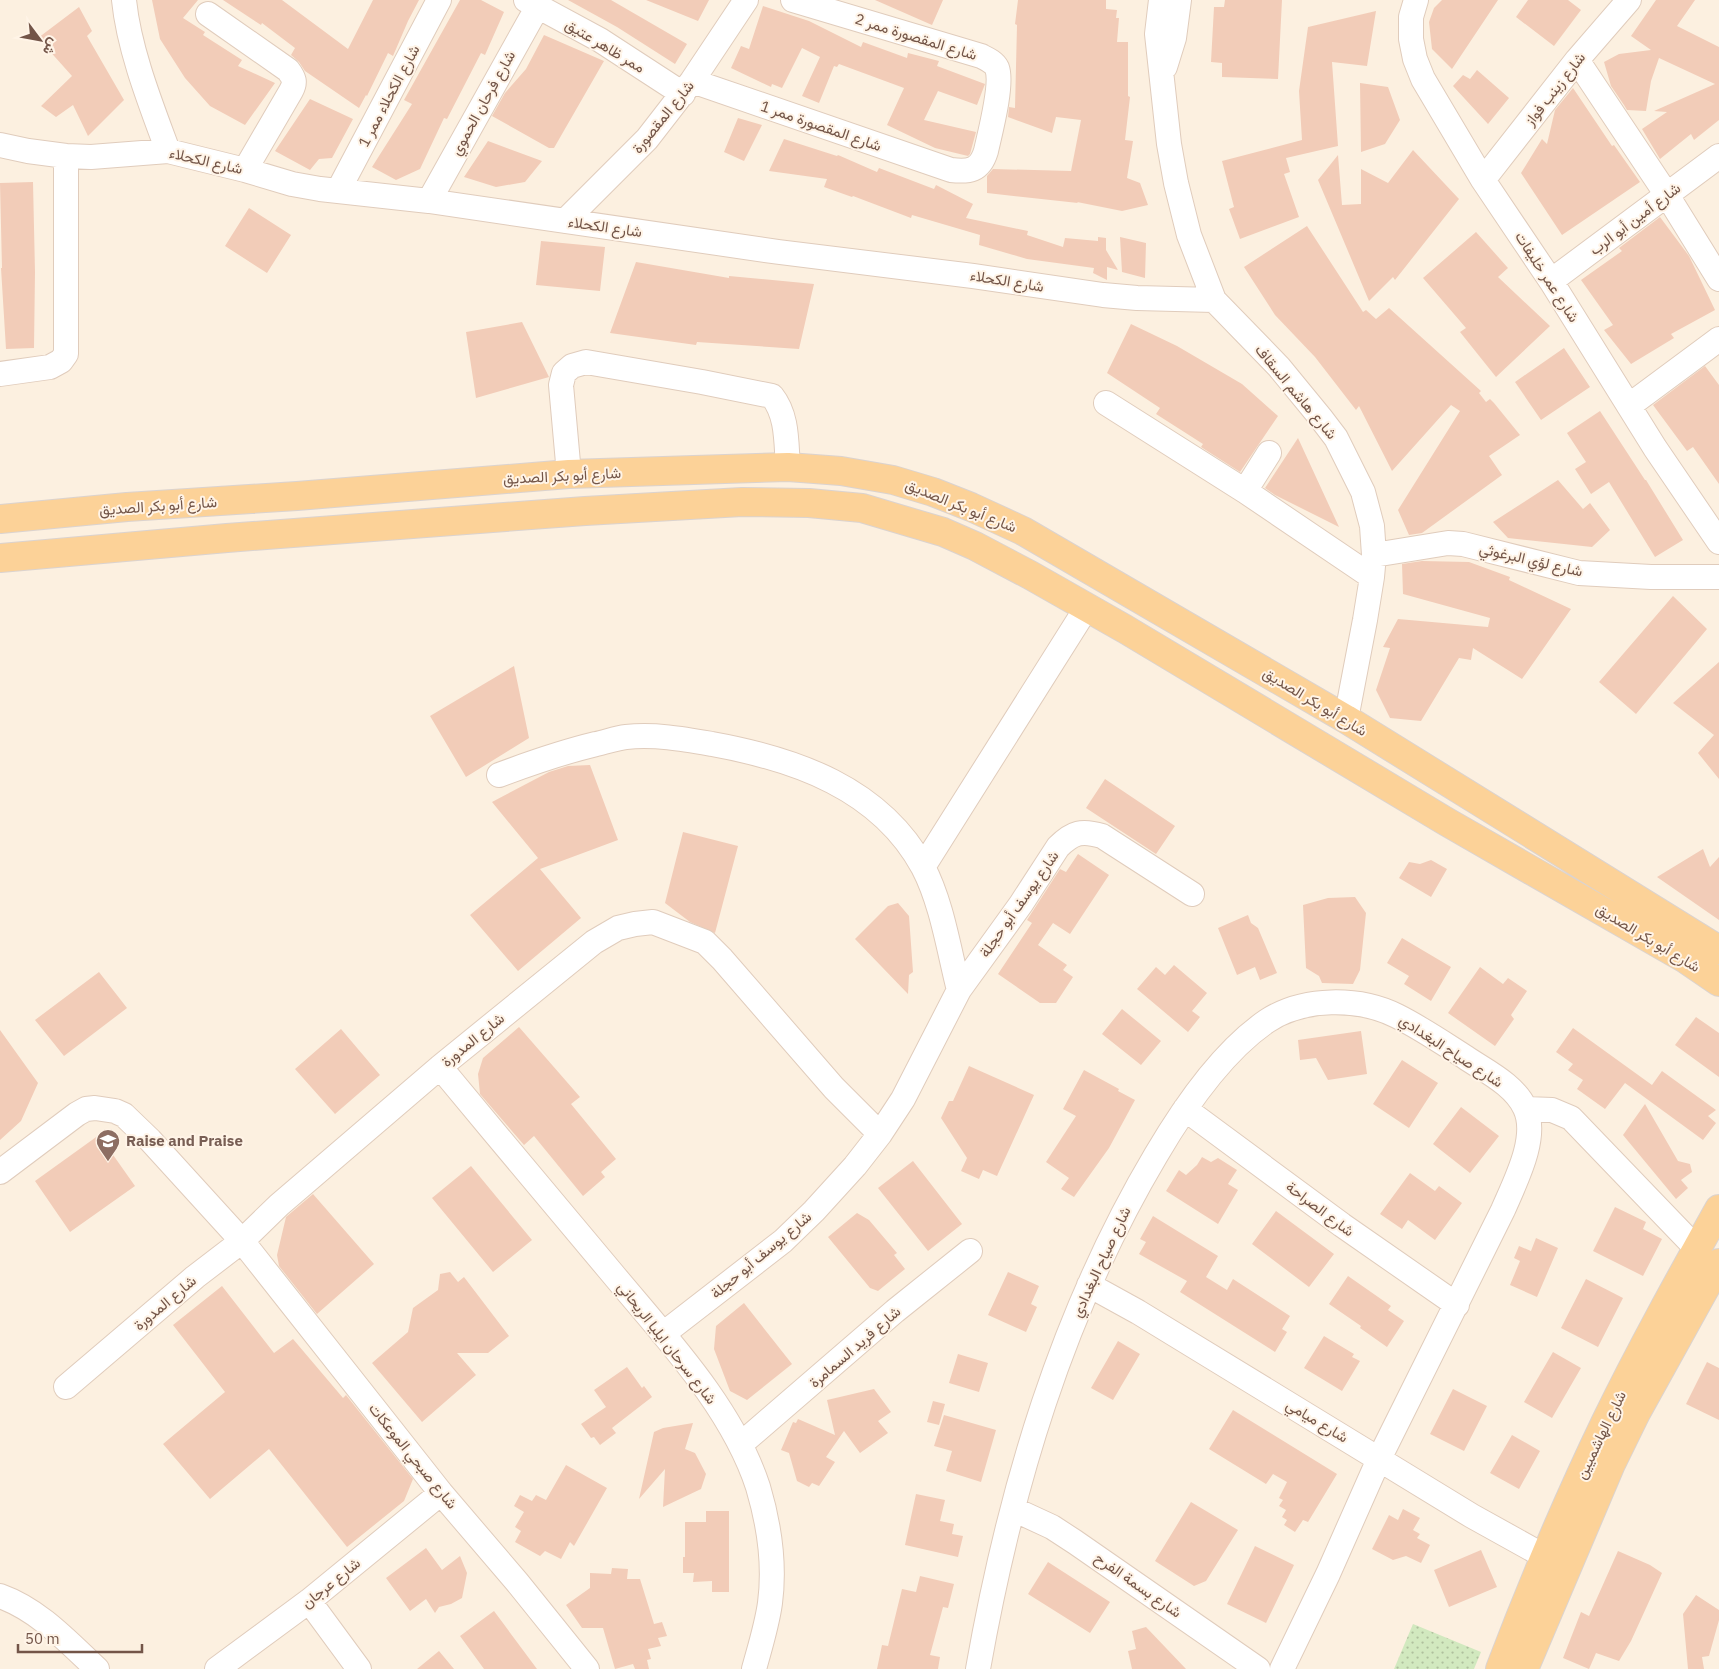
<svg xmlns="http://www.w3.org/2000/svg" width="1719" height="1669" viewBox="0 0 1719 1669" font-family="'IBM Plex Sans',Vazirmatn,sans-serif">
<defs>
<pattern id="grass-dots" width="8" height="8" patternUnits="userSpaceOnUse" patternTransform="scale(1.25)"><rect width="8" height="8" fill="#d2e9bf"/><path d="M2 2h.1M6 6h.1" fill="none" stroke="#afc09d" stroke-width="1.8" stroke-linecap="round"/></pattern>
</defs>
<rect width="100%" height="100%" fill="#fcf0e0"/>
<path fill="url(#grass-dots)" d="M1413,1624L1481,1652L1474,1669H1394Z"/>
<path fill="#f2ccb8" d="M152,0H198L183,18L205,32L203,35L242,60L238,66L275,83L245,125L210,106L185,78L160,39Z
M223,0H282L348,49L373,0H419L408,21L393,56L388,53L367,96L366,95L359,108L305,71L299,62L291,55L295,48L262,23L261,25Z
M460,0H481L504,12L485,55L481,53L447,119L444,118L420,169L396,180L372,167L412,104L404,100Z
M568,0H611L687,44L675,64L617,27Z
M646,0H709L698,21Z
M875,0H943L932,25Z
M1018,0H1106V9L1117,10L1116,18H1119L1117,42H1128V96L1130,97L1125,140L1133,141L1127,178L1140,183L1148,205L1122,211L1077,202L1078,203L987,193V176L993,169L1071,171L1081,120L1056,117L1052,133L1008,117L1009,107L1015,108L1017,25L1015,24Z
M1225,0H1282L1278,79L1222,77V63L1211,62L1214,7H1224Z
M1442,0H1498L1452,69L1432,49L1429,22L1434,8Z
M1528,0H1568L1581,10L1554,46L1516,17Z
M1656,0H1695L1677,26L1719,47V120L1694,140L1691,134L1660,159L1642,129L1667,112L1654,111L1715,84L1659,58L1651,81L1646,111L1627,110L1624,105L1611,86L1604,62L1619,54L1651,50L1631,36Z
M763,6L809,21L861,47L863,42L907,58L908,53L939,61L937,66L985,84L977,105L938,91L924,120L976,132L970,154L968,156L935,148L887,125L904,88L839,64L837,67L834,66L819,103L802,96L820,57L802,48L782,88L772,84L771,87L731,68L741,46L749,49Z
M79,7L92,31L87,36L124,100L88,136L73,105L56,117L41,106L72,76L38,38Z
M1376,11L1367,66L1332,62L1338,146L1286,158L1290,172L1284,174L1299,217L1240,239L1229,209L1234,207L1222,161L1302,140L1299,91L1308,27Z
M544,35L604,61L554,148H549L492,116L505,93L526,69Z
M1477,70L1509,98L1488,124L1453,86L1463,75L1470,79Z
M1360,83L1388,87L1400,120L1385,144L1361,152Z
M1573,88L1612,146L1614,145L1640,182L1562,235L1521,173L1542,139L1547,144L1555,110Z
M310,99L353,119L332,158L319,159L310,170L275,151Z
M738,118L762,125L744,161L724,152Z
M784,139L837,156L838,155L877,172L879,168L934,189L936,185L973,204L966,218L1028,231L1027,235L1063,247L1065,238L1098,241V237L1106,238V250L1118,270L1107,267V280L1093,273L1094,268L1027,259L979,245L980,235L912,215L911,218L853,196L852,197L824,187L827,179L769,171Z
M488,141L542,161L525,182L496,187L464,177Z
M1413,150L1459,199L1395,280L1393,277L1369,301L1318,180L1338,155L1342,205L1361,204V169L1388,183Z
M33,182L35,272L34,348L6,349L1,268H2L0,183Z
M249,208L291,235L267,273L225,246Z
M1660,217L1689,256L1715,310L1671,334L1674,338L1631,364L1604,330L1613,325L1581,280L1622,251L1619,248Z
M1307,226L1363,312L1366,310L1376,319L1389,308L1481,391L1479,393L1486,402L1490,399L1494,403L1520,435L1489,456L1502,475L1422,533L1409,535L1398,510L1460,411L1451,405L1392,471L1359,406L1356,410L1315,357L1275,315L1244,267Z
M1476,232L1508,268L1498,277L1550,326L1496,377L1460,332L1466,328L1423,278Z
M1120,237L1146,243L1145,278L1122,272Z
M541,241L605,247L600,291L536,285Z
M636,262L729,278V276L814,284L799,349L697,342L696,345L610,333Z
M522,322L549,377L476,398L466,332Z
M1131,324L1177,346L1242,384L1278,416L1240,472L1201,447L1203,444L1156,414L1160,408L1107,373Z
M1564,348L1590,387L1541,420L1515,382Z
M1705,366L1719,385V484L1693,447L1687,451L1653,405Z
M1600,411L1645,480H1646L1683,540L1655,557L1609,482L1591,494L1575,469L1586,462L1567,433Z
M1298,438L1339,527L1275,495L1265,488Z
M1558,480L1583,509L1590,503L1610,530L1592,547L1508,538L1493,522Z
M1422,561L1469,562L1510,577L1509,580L1571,609L1522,679L1473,648L1471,660L1459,658L1421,721L1390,718L1376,690L1390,648L1383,647L1398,619L1488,627L1490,618L1403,594L1402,564Z
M1673,596L1707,629L1636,714L1599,682Z
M1719,662V779L1698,753L1714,735L1673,703Z
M514,666L529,738L466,777L430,716Z
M590,765L618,840L540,869L581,918L518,971L470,915L538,858L492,802L549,772L568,766Z
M1105,779L1175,826L1156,854L1086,808Z
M683,832L738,846L715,933L690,922L665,903Z
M1703,849L1710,867L1719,857V920L1657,877Z
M1078,854L1109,875L1070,934L1053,923L1038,945L1067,965L1063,970L1073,977L1056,1003H1040L998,974L1032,923L1027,920L1060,869L1066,872Z
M1431,860L1447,869L1431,897L1399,878L1409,862L1420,864Z
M1355,897L1366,913L1360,970L1353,984L1322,983L1319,976L1306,968L1303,905L1328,898Z
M898,903L909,916L913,972L909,975L908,994L855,939L888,906Z
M1248,915L1251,923L1258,928L1277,973L1260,980L1255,967L1237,975L1218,928Z
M1402,938L1451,967L1431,1001L1404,984L1409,976L1387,963Z
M1174,965L1207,993L1192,1011L1200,1017L1188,1032L1137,989L1156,967L1165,975Z
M1480,967L1503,984L1508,978L1527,991L1511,1015L1514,1019L1495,1046L1448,1013Z
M99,972L127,1008L64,1056L35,1020Z
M1122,1009L1161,1041L1141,1065L1102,1034Z
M1696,1017L1719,1033V1077L1675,1045Z
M519,1027L580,1097L571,1104L616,1159L601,1172L605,1177L583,1196L534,1136L524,1145L480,1094L478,1074L483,1058Z
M1573,1028L1652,1085L1662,1071L1716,1110L1708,1116L1716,1123L1703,1140L1625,1083L1605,1109L1577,1089L1583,1080L1568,1070L1573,1064L1556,1052Z
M341,1029L380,1075L335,1114L295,1069Z
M0,1030L38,1083L21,1121L0,1140Z
M1361,1031L1367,1074L1328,1080L1316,1058L1300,1060L1298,1040Z
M1402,1060L1438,1083L1409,1128L1373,1104Z
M969,1066L1034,1095L997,1176L983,1170L979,1179L961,1171L967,1158L941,1118L949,1101H953Z
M1084,1070L1119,1089L1118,1091L1135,1100L1109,1148L1074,1197L1061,1189L1069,1178L1046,1162L1076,1116L1063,1109Z
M1645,1104L1678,1161L1690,1164L1692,1172L1681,1180L1688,1188L1676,1199L1623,1135Z
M1461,1107L1499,1136L1470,1173L1433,1144Z
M99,1135L135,1186L70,1232L35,1181Z
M1202,1157L1211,1162L1218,1158L1237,1170L1228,1184L1238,1190L1218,1224L1166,1191L1179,1170L1186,1175L1197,1165Z
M913,1161L962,1224L928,1251L878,1188Z
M471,1166L532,1240L493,1272L432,1198Z
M1410,1173L1435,1191L1439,1186L1462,1203L1435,1240L1408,1220L1402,1229L1380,1214Z
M313,1194L374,1264L317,1314L279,1266L277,1255L286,1217Z
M1615,1207L1646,1222L1643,1229L1662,1239L1643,1276L1593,1251Z
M1276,1211L1334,1254L1309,1287L1252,1244Z
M857,1213L869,1220L897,1253L894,1255L905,1269L878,1291L870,1288L828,1237Z
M1153,1216L1218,1256L1206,1277L1227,1290L1233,1279L1290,1316L1282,1329L1287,1332L1275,1352L1180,1292L1187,1281L1139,1254L1146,1242L1140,1239Z
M1536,1238L1558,1248L1537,1297L1510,1285L1520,1261L1514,1258L1519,1246L1531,1251Z
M450,1272L458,1282L464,1277L509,1336L488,1353H457L476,1375L422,1422L372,1363L408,1332L413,1308L438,1290L440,1274Z
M1008,1272L1039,1286L1031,1304L1037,1307L1026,1332L988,1315Z
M1348,1276L1391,1306L1388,1310L1404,1321L1387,1347L1360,1328L1361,1326L1329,1304Z
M1586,1279L1623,1298L1598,1347L1561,1328Z
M222,1286L274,1353L293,1339L343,1398L346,1395L413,1479L404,1501L347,1547L269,1449L210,1499L163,1444L225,1392L173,1325Z
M744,1303L792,1364L747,1400L730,1391L714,1349L716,1326Z
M1324,1336L1354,1354L1352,1357L1360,1361L1342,1391L1304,1368Z
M1118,1341L1140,1354L1113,1400L1091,1388Z
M1553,1352L1581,1368L1552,1418L1524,1402Z
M958,1354L988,1363L979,1392L949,1383Z
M1707,1362L1719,1368V1420L1686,1404Z
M627,1367L642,1388L644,1386L652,1397L612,1428L616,1433L600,1445L594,1437L591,1438L581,1424L606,1407L594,1390Z
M874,1389L891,1412L878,1421L888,1433L860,1453L844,1431L826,1457L835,1462L819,1486L812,1483L809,1487L797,1481L789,1453L781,1450L793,1422L796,1423L798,1419L835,1435L827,1400Z
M1453,1389L1487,1406L1464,1451L1430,1434Z
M933,1401L945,1404L939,1425L927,1422Z
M1233,1410L1337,1474L1308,1522L1303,1520L1295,1532L1284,1525L1287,1520L1282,1517L1286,1510L1279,1506L1283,1500L1279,1498L1287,1482L1273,1474L1266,1484L1209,1449Z
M944,1415L996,1430L981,1482L946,1471L952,1451L934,1446Z
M693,1423L685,1449L695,1453L706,1474L701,1489L663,1507L665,1469L639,1499L654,1432L663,1428Z
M1512,1435L1540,1451L1519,1489L1490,1473Z
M566,1465L607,1488L574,1546L570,1542L561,1559L545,1551L540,1556L515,1542L521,1531L515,1527L524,1512L514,1506L520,1495L532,1501L536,1495L546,1500Z
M916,1494L945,1500L940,1521L954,1524L952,1534L963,1536L958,1557L905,1545Z
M1191,1502L1238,1530L1206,1581L1194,1586L1155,1561Z
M1403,1509L1420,1518L1413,1530L1420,1534L1417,1538L1430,1545L1421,1563L1406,1556L1393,1560L1372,1549L1389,1515L1398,1520Z
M706,1511H729V1592H712V1581L693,1582L694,1573H683V1557H685V1522H706Z
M1255,1546L1294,1565L1266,1623L1227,1604Z
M426,1548L442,1570L460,1556L467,1573L462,1598L451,1604L439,1607L435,1613L426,1599L410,1611L386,1578Z
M1481,1550L1497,1587L1449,1607L1434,1570Z
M1618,1551L1650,1565L1662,1573L1631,1641L1619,1661L1596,1653L1589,1669L1563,1658L1581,1612L1589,1616Z
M1048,1562L1110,1602L1090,1633L1028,1594Z
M612,1568L628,1569L627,1579H640L654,1624L662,1622L667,1636L658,1638L661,1646L648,1649L651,1659L647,1660L649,1669H635L633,1664L615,1669L603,1628H582L566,1605L590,1588V1573L611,1574Z
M920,1576L954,1584L948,1608L943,1607L930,1655L940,1657L938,1669H877L882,1645L888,1646L902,1589L916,1592Z
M1696,1595L1719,1610V1620L1709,1656L1702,1657L1704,1669H1688L1683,1614Z
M494,1611L537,1669H484L460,1636Z
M1146,1627L1186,1669H1132L1128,1651L1136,1649L1132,1631Z
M439,1651L454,1669H417Z"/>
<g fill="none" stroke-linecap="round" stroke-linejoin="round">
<g stroke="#e0ccbc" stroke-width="26">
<path id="minor" d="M124,0C129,50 151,105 168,151
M526,0L600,40L683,94
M1161,0L1157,34L1169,144L1176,183L1189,235L1214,300L1279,367L1320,417L1336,438L1363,492L1372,526L1374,555L1372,577L1365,620L1346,719
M1416,0L1411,17V39L1415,59L1423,79L1483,180L1551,281L1655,448L1719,542
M208,14L288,70C294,78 296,82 291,91L245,170
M1577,60L1667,195L1719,279
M1165,67L1174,38L1179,0
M692,81L951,170C969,172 980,171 986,151C990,133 1003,84 997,68C994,62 987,59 981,56L793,0
M0,145L28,151L66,156L91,157L168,151L245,170L292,184L320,189L429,201L779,252L973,276L1103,295L1137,298L1214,300
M1483,180L1577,60L1629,0
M338,191L439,0
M429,201L538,6
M565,221L647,139L692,81L746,0
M1551,281L1719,156
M0,374L50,367L61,361L66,354V156
M1106,403L1245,491L1372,577
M1630,405L1719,339
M569,474L561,385L564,373L572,366L586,362L702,382L772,396C788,416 786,443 788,467
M1245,491L1269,453
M1374,555L1448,543L1463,544L1579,573L1651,577H1719
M499,775C531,763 563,752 596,744C606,742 616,738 626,737C655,734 683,739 712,744C795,759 880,788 923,867C942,903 949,951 959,990
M923,867L1087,607
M440,1067C497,1136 555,1205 612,1273C665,1337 732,1407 758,1487C769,1524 775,1565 770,1603C767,1625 760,1647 754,1669
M1185,1109L1342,1225L1457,1305
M1526,1109L1552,1110L1571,1118L1697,1249
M0,1172L77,1114L86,1109L95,1108L115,1111L124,1115L150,1140L242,1241L441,1493L517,1582L587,1669
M1089,1285L1138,1312L1472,1516L1544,1556
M663,1334L783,1241L814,1211L855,1166L880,1134L903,1099L959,990L1021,904L1058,847C1073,832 1082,830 1102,836L1192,894
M66,1387L195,1277L242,1241L279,1205L440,1067L594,942L618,928L635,924L653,922L705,942L722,959L834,1088L880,1134
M741,1444L895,1311L970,1251
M1013,1509L1052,1527L1075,1542L1258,1669
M0,1596C39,1610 67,1641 97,1669
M309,1601L359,1669
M217,1669L309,1601L441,1493
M978,1669C1010,1488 1062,1313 1156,1155C1183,1109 1223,1051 1267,1021C1303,997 1359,997 1397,1016C1421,1028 1443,1043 1465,1057C1485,1071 1514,1084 1525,1108C1539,1137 1515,1182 1503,1210L1379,1459L1328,1574L1282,1669"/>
</g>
<g stroke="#dbd3cf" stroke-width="30">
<path id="major" d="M0,519L127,507L297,496L569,474L788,467L841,471L893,480L933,492L971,507L1023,531L1346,719L1719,950
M0,558L227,538L585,511L742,502L809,503L862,508L943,532L975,546L1030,575L1125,629L1447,822L1684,958L1719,982
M1500,1669C1532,1585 1567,1502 1606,1421C1641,1349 1680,1279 1719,1209
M1524,1669L1611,1464L1636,1413L1719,1263"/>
</g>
<use href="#minor" stroke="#fff" stroke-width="24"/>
<use href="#major" stroke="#fcd298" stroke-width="28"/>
</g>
<defs>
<g id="school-pin" transform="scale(1.25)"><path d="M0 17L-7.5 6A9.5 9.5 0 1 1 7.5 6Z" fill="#8d6e63" stroke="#fff4e7"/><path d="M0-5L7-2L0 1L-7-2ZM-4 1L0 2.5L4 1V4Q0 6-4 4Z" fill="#fff"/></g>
</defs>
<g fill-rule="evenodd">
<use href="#school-pin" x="108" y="1141"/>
</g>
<g text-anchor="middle" stroke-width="4" stroke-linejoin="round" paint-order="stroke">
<g font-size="15" fill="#735548" stroke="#fff4e7">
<text transform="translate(916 37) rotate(17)" y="5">شارع المقصورة ممر 2</text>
<text transform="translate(605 46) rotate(31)" y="5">ممر ظاهر عتيق</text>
<text transform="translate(1555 89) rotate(-52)" y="5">شارع زينب فواز</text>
<text transform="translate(389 96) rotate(-62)" y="5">شارع الكحلاء ممر 1</text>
<text transform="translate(483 103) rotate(-61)" y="5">شارع فرحان الحموي</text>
<text transform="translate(663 117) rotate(-51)" y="5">شارع المقصورة</text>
<text transform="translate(821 126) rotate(19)" y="5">شارع المقصورة ممر 1</text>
<text transform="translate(206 161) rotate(13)" y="5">شارع الكحلاء</text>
<text transform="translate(1635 219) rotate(-37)" y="5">شارع أمين أبو الرب</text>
<text transform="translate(605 227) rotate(8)" y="5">شارع الكحلاء</text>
<text transform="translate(1547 277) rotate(57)" y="5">شارع عمر خليفات</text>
<text transform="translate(1007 281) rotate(9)" y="5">شارع الكحلاء</text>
<text transform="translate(1296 392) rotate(50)" y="5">شارع هاشم السقاف</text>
<text transform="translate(562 476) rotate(-3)" y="5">شارع أبو بكر الصديق</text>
<text transform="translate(158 506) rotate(-4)" y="5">شارع أبو بكر الصديق</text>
<text transform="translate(961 506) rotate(22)" y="5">شارع أبو بكر الصديق</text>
<text transform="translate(1531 560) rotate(13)" y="5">شارع لؤي البرغوثي</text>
<text transform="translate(1315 702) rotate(31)" y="5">شارع أبو بكر الصديق</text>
<text transform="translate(1019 904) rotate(-55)" y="5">شارع يوسف أبو حجلة</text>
<text transform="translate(1648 938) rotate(31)" y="5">شارع أبو بكر الصديق</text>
<text transform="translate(473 1040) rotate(-39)" y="5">شارع المدورة</text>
<text transform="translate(1451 1051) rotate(33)" y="5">شارع صياح البغدادي</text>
<text transform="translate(1320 1209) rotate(37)" y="5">شارع الصراحة</text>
<text transform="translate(761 1255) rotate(-40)" y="5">شارع يوسف أبو حجلة</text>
<text transform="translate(1101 1262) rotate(-65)" y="5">شارع صياح البغدادي</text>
<text transform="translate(165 1303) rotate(-40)" y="5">شارع المدورة</text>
<text transform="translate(667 1343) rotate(52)" y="5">شارع سرحان ايليا الريحاني</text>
<text transform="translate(855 1347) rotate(-41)" y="5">شارع فريد السمامرة</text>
<text transform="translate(1317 1421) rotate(31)" y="5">شارع ميامي</text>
<text transform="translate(1601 1435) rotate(-64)" y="5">شارع الهاشميين</text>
<text transform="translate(413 1456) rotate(51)" y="5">شارع صبحي الموعكات</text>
<text transform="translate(331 1583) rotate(-39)" y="5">شارع عرجان</text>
<text transform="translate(1138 1585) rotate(35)" y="5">شارع بسمة الفرح</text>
</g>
<g font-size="15" font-weight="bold" fill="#785e54" stroke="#fff4e7" text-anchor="start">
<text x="126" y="1146">Raise and Praise</text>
</g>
</g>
<g transform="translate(40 40) rotate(122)" stroke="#fff4e7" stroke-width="4" paint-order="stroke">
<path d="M0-4L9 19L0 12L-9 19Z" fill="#735548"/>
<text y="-8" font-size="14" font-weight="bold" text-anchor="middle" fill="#735548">ش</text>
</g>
<path d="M18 1644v8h124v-8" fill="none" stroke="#735548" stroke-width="2.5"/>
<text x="25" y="1644" font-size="15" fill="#735548" stroke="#fff4e7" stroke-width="4" paint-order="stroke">50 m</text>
</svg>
